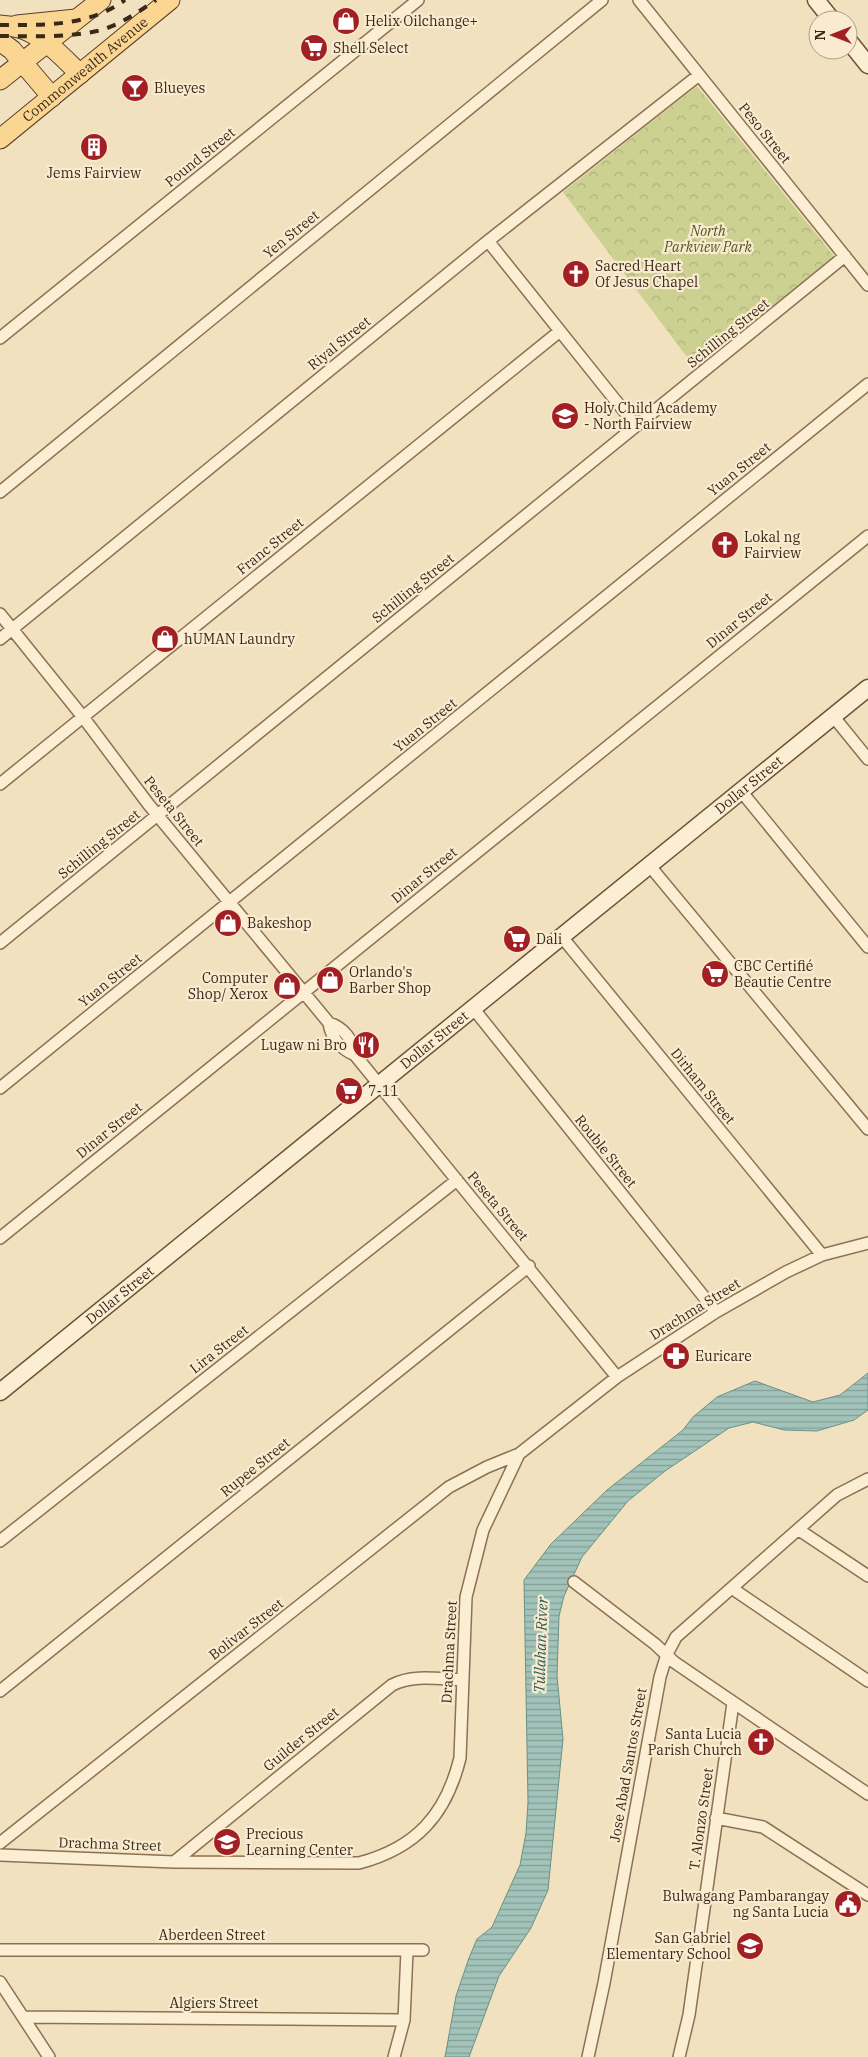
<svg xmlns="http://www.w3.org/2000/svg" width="868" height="2057" viewBox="0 0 868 2057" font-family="'IBM Plex Serif',serif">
<defs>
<pattern id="forest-crowns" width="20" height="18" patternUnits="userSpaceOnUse" patternTransform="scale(1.25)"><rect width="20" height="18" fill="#ccd191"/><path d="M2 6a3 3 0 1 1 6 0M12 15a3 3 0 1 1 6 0" fill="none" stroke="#b0b37c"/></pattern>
<pattern id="water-rules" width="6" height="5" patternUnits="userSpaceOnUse" patternTransform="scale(1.25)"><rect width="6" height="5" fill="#a2c3b9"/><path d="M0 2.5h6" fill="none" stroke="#859e96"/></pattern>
</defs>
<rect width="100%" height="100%" fill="#f2e1be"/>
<path fill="url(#forest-crowns)" d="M697,86L834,256L696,369L563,192Z"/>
<path fill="url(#water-rules)" stroke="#689286" d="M868,1373V1410L854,1420L817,1431L784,1430L753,1422L729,1428L665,1471L628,1501L582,1557L564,1596L559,1616L557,1676L563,1739L548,1890L531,1928L499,1976L469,2057H445L456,1996L469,1958L477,1939L492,1927L520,1865L526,1833L528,1802L524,1580L551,1544L607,1490L683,1430L693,1417L717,1397L755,1381L813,1402L840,1395Z"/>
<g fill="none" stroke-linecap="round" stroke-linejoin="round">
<g stroke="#8d7155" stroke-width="14">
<path id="street" d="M639,0L868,285
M488,241L636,426
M0,338L418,0
M0,492L602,0
M0,614L83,717L149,805L329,1023C331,1038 341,1049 355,1055L617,1377
M0,639L488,241L699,75
M833,716L868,759
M0,784L560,331
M741,791L868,947
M649,865L868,1129
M562,937L822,1255
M0,943L845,256
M473,1008L716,1312
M329,1023C344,1028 353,1040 355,1055
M0,1088L868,384
M0,1238L868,536
M799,1530L868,1576
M0,1541L457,1180
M574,1582L655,1644L674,1662L868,1794
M733,1589L868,1681
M0,1691L529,1266
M716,1818L763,1827L868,1895
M0,1843L449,1487L487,1467L519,1454
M0,1855L174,1862L359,1863C416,1848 446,1815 460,1758L466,1597L483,1530L519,1454L617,1377L716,1312L786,1272L822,1255L868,1243
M174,1862L392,1685C413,1674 438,1679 462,1680
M0,1950H423
M0,1982L49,2057
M23,2017L404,2020
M394,2057L404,2020L407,1951
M588,2057L604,1983L660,1677L667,1654L676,1637L837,1495L868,1479
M679,2057L689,2015L733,1703"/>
</g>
<g stroke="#6e5238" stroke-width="19">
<g id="secondary">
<path d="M816,0L832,20"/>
<path d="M848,40L868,65"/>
<path id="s1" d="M0,1392L868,688"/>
</g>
</g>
<g stroke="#5a3f2a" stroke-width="21">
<g id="primary">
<path d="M0,25C36,26 56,51 80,74"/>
<path d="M17,25L76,19"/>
<path d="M0,41L12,50L52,97"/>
<path d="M0,80L101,0"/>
<path id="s2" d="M0,139L170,0"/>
</g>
</g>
<use href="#street" stroke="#fceed3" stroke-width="11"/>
<use href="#secondary" stroke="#fceed3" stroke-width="16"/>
<use href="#primary" stroke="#fad692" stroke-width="19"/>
<path stroke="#3a291b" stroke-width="4" stroke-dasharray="9 9" stroke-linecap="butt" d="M0,25C43,25 88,27 125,0
M0,36C32,36 66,38 97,31C119,26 138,12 156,0"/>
</g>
<defs>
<g id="shop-disc" transform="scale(1.4375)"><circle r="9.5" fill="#a21f24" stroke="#f9ebcf"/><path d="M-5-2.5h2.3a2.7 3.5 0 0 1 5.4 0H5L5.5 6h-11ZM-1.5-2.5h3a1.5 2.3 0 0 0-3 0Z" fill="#fff"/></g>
<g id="supermarket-disc" transform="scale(1.4375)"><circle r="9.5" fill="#a21f24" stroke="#f9ebcf"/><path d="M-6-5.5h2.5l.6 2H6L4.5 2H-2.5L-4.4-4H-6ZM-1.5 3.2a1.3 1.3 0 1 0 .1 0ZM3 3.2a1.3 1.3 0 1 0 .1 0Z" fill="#fff"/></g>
<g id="bar-disc" transform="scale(1.4375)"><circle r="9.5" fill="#a21f24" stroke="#f9ebcf"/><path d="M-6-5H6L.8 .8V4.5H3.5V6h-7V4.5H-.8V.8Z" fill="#fff"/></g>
<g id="building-disc" transform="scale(1.4375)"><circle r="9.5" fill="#a21f24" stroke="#f9ebcf"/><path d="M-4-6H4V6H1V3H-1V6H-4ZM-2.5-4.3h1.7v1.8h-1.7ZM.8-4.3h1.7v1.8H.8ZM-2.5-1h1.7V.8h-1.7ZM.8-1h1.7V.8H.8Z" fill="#fff"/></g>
<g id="church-disc" transform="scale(1.4375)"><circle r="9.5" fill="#a21f24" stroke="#f9ebcf"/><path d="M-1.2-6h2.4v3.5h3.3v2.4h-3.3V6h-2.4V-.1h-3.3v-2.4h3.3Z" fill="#fff"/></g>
<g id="school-disc" transform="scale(1.4375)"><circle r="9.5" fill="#a21f24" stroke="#f9ebcf"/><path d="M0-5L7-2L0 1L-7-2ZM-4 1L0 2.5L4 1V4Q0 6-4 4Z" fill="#fff"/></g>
<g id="restaurant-disc" transform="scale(1.4375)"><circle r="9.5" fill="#a21f24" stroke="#f9ebcf"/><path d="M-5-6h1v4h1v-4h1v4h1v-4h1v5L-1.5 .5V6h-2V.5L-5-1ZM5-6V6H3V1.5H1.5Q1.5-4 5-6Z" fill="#fff"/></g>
<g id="pharmacy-disc" transform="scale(1.4375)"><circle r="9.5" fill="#a21f24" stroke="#f9ebcf"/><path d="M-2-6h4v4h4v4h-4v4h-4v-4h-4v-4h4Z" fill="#fff"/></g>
<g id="civic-disc" transform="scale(1.4375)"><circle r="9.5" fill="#a21f24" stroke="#f9ebcf"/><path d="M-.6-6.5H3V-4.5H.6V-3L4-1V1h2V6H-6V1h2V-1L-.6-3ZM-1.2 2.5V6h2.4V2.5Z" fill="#fff"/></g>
</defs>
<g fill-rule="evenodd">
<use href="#shop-disc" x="346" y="21"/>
<use href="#supermarket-disc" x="314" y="48"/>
<use href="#bar-disc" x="135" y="88"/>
<use href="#building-disc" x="94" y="147"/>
<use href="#church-disc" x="576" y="274"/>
<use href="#school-disc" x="565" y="416"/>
<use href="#church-disc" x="725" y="545"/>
<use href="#shop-disc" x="165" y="639"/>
<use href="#shop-disc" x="228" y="923"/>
<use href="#supermarket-disc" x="517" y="939"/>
<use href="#supermarket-disc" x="715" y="974"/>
<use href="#shop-disc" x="330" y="980"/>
<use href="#shop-disc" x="287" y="986"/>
<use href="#restaurant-disc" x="366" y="1045"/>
<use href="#supermarket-disc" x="349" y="1091"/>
<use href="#pharmacy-disc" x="676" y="1356"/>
<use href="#church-disc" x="761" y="1742"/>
<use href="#school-disc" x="227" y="1842"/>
<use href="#civic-disc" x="848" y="1904"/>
<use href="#school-disc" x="750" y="1946"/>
</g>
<g text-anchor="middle" stroke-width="4.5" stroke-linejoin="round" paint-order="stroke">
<g font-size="14" fill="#3a291b" stroke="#f9ebcf" text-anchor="start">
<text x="365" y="26">Helix Oilchange+</text>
<text x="333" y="53">Shell Select</text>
<text x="154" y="93">Blueyes</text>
<text x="94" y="178" text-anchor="middle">Jems Fairview</text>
<text x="595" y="271">Sacred Heart<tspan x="595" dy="16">Of Jesus Chapel</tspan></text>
<text x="584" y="413">Holy Child Academy<tspan x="584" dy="16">- North Fairview</tspan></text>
<text x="744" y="542">Lokal ng<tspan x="744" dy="16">Fairview</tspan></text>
<text x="184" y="644">hUMAN Laundry</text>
<text x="247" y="928">Bakeshop</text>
<text x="536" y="944">Dali</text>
<text x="734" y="971">CBC Certifié<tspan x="734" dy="16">Beautie Centre</tspan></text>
<text x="349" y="977">Orlando's<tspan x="349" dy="16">Barber Shop</tspan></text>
<text x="268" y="983" text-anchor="end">Computer<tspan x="268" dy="16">Shop/ Xerox</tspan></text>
<text x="347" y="1050" text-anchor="end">Lugaw ni Bro</text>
<text x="368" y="1096">7-11</text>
<text x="695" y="1361">Euricare</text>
<text x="742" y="1739" text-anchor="end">Santa Lucia<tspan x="742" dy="16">Parish Church</tspan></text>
<text x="246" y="1839">Precious<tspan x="246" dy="16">Learning Center</tspan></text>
<text x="829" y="1901" text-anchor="end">Bulwagang Pambarangay<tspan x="829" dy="16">ng Santa Lucia</tspan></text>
<text x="731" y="1943" text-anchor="end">San Gabriel<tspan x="731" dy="16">Elementary School</tspan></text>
</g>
<g font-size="14" fill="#3a291b" stroke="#f9ebcf">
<text dy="5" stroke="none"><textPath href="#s2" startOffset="110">Commonwealth Avenue</textPath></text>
<text transform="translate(765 133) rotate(51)" y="5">Peso Street</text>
<text transform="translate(200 157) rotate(-39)" y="5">Pound Street</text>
<text transform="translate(291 234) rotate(-39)" y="5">Yen Street</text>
<text transform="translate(728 333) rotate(-39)" y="5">Schilling Street</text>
<text transform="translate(339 343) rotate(-39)" y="5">Riyal Street</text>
<text transform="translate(739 469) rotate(-39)" y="5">Yuan Street</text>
<text transform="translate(270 546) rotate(-39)" y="5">Franc Street</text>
<text transform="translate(413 588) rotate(-39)" y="5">Schilling Street</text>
<text transform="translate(739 620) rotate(-39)" y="5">Dinar Street</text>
<text transform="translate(425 725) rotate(-39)" y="5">Yuan Street</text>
<text dy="5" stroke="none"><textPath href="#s1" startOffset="964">Dollar Street</textPath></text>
<text transform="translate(174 811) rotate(51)" y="5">Peseta Street</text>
<text transform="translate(99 844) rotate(-39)" y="5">Schilling Street</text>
<text transform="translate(424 875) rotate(-39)" y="5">Dinar Street</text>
<text transform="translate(110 980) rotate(-39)" y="5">Yuan Street</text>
<text dy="5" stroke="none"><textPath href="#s1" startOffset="559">Dollar Street</textPath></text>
<text transform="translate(703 1086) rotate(51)" y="5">Dirham Street</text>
<text transform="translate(109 1130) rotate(-39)" y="5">Dinar Street</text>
<text transform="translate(606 1151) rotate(51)" y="5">Rouble Street</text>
<text transform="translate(498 1206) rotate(50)" y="5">Peseta Street</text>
<text dy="5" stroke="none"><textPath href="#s1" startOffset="154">Dollar Street</textPath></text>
<text transform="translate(695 1309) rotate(-32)" y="5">Drachma Street</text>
<text transform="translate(219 1349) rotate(-38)" y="5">Lira Street</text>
<text transform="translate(255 1467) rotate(-39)" y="5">Rupee Street</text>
<text transform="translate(246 1629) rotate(-38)" y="5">Bolivar Street</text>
<text transform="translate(449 1652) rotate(-87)" y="5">Drachma Street</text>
<text transform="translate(301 1739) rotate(-39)" y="5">Guilder Street</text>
<text transform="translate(628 1765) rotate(-80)" y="5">Jose Abad Santos Street</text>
<text transform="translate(701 1819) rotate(-82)" y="5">T. Alonzo Street</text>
<text transform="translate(110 1844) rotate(2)" y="5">Drachma Street</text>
<text x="212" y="1940">Aberdeen Street</text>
<text x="214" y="2008">Algiers Street</text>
</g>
<g font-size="14" font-style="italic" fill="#4d5920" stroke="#f9ebcf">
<text x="708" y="236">North<tspan x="708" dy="16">Parkview Park</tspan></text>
</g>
<g font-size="15" font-style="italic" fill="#295c57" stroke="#f9ebcf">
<text transform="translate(541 1645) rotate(-88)" y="5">Tullahan River</text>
</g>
</g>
<g transform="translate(833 35) rotate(270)"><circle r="24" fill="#f9ebcf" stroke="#ad9d87"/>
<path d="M0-4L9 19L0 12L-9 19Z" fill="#a21f24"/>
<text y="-8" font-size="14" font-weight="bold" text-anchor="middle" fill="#3a291b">N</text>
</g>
</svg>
